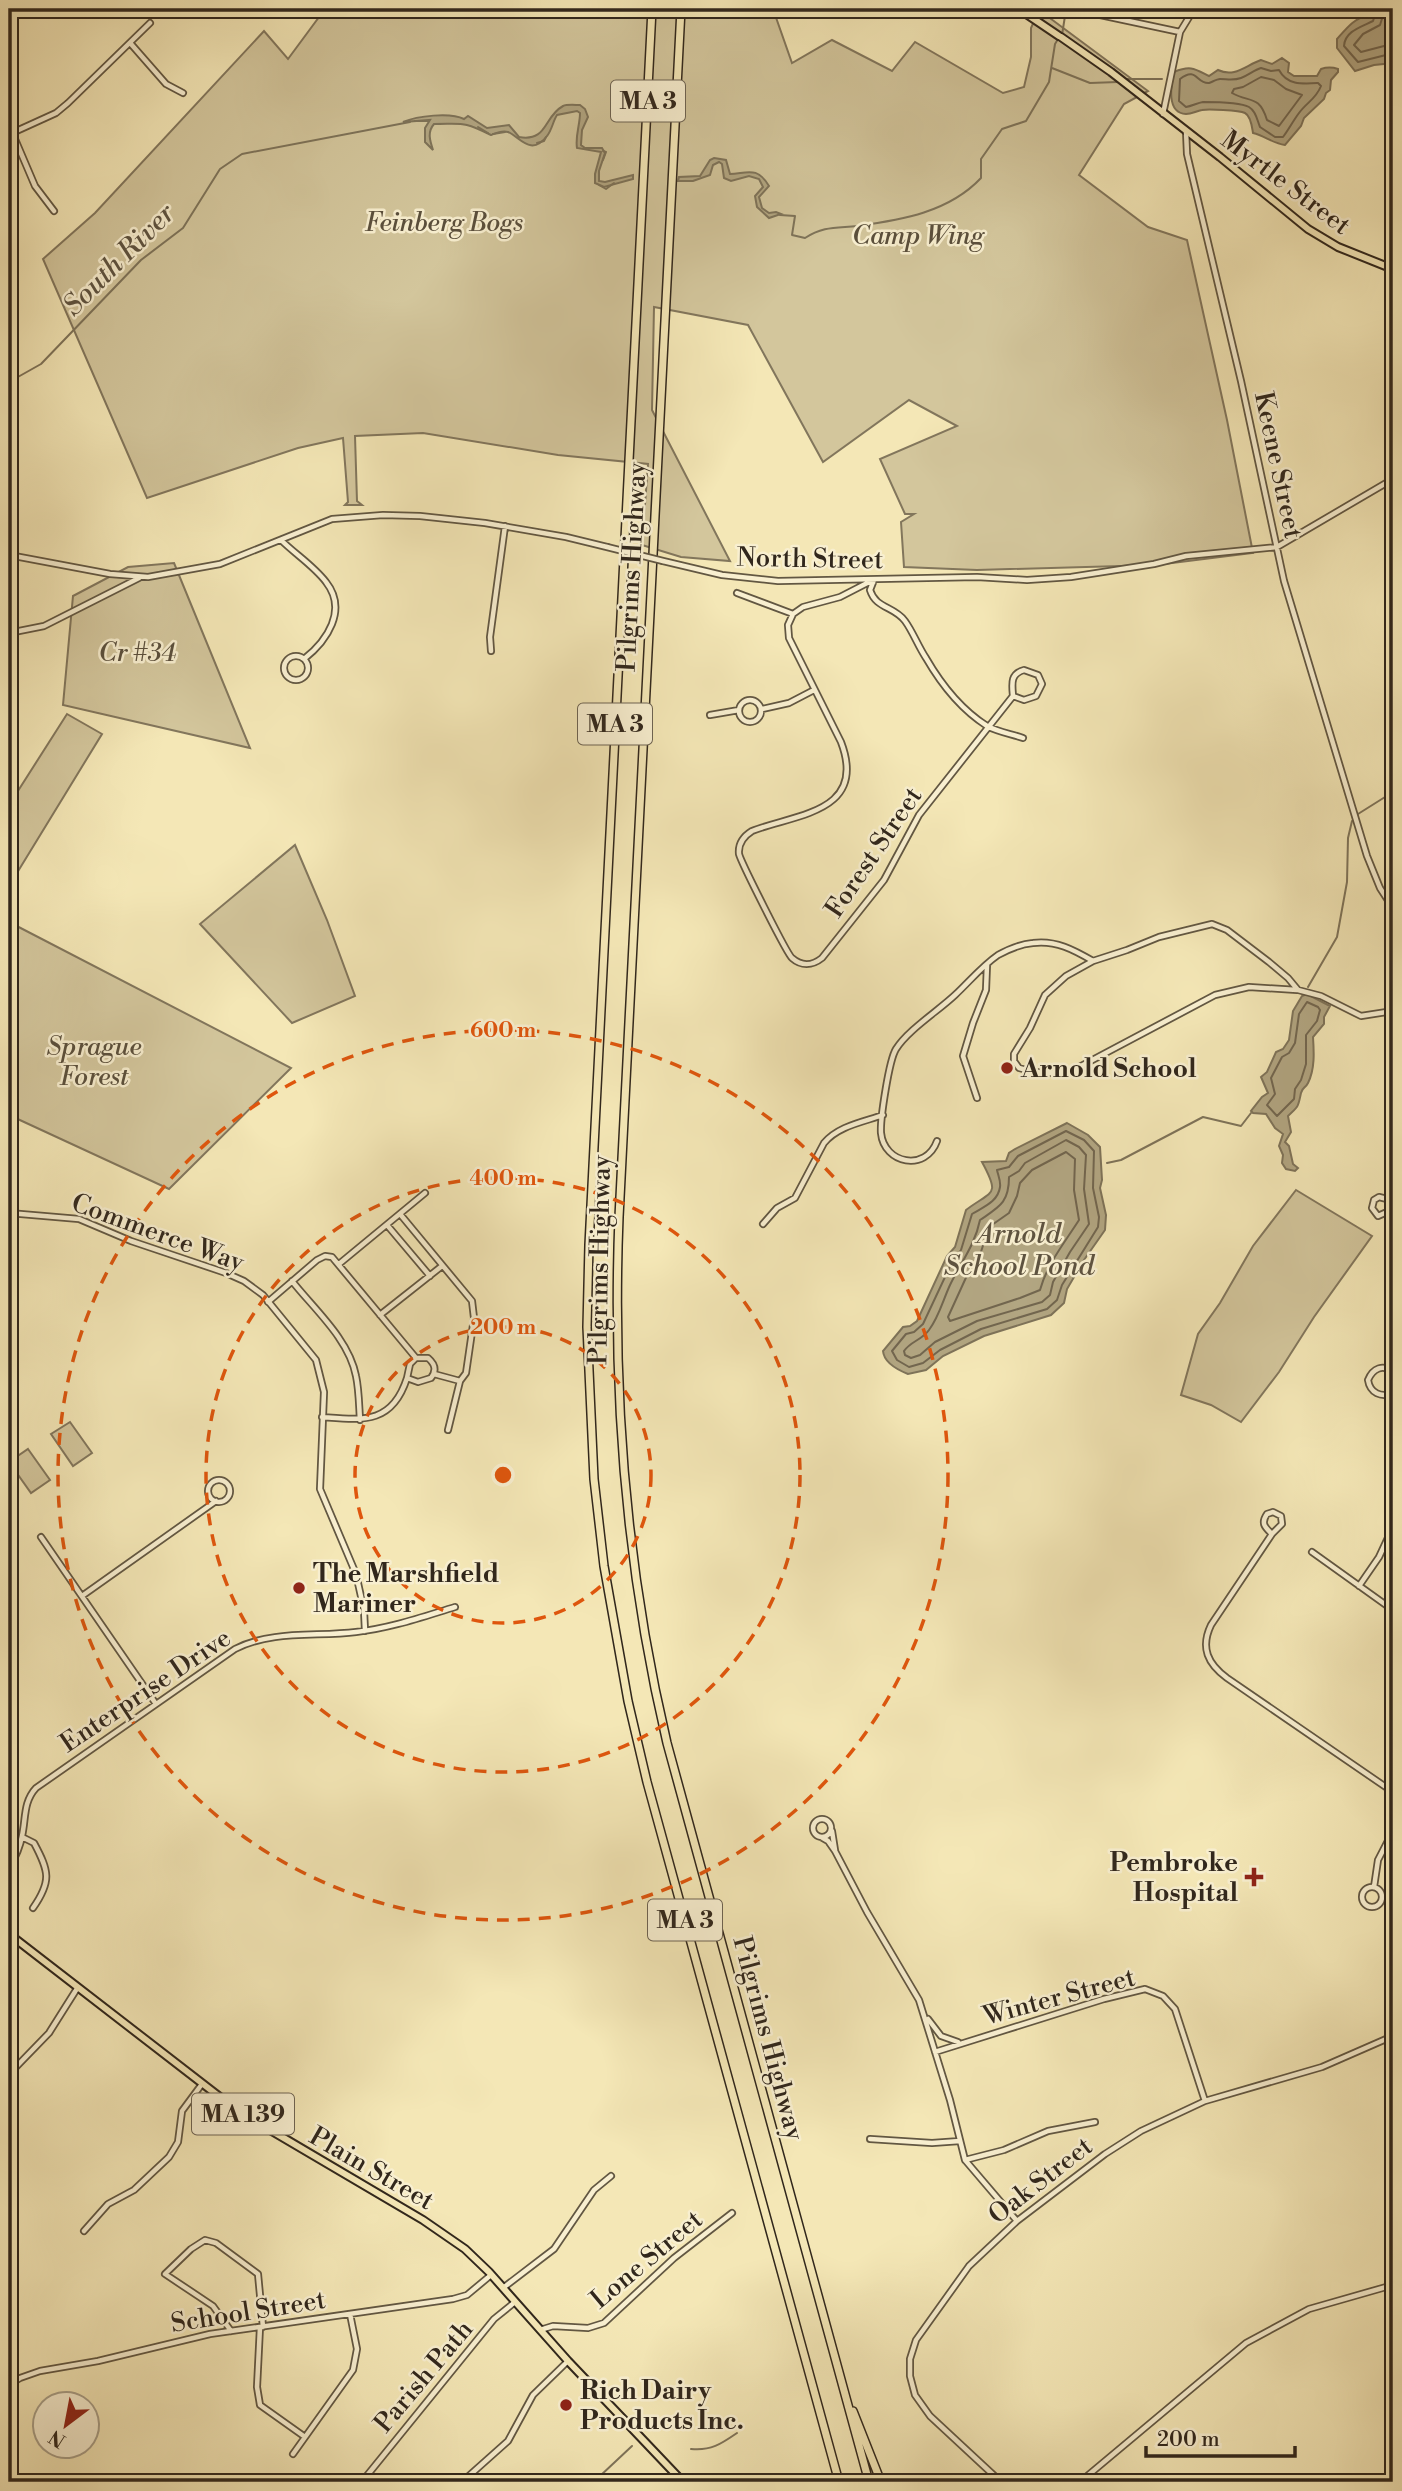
<svg xmlns="http://www.w3.org/2000/svg" width="1402" height="2491" viewBox="0 0 1402 2491" font-family="'Libre Bodoni',serif">
<rect width="100%" height="100%" fill="#f4e7b6"/>
<filter id="stains"><feTurbulence type="fractalNoise" baseFrequency=".00286" numOctaves="4"/><feColorMatrix values="0 0 0 0 .2 0 0 0 0 .09 0 0 0 0 .02 0 0 0 .5 -.17"/></filter>
<radialGradient id="worn" r=".72"><stop offset=".6" stop-color="#630" stop-opacity="0"/><stop offset="1" stop-color="#630" stop-opacity=".3"/></radialGradient>
<path fill="#d3c69c" stroke="#82765c" stroke-width="2" d="M325,9H552L556,15L667,11L668,9H773L792,63L832,40L892,71L915,42L1003,93L1024,87L1031,57V28L1039,10L1148,91L1124,104L1079,175L1148,227L1187,240L1227,420L1253,553L1156,565L977,570L904,567L901,522L914,514H905L880,459L957,426L909,400L823,462L748,325L654,307L652,410L730,561L681,557L642,545L648,464L558,455L423,433L355,436L357,501L362,505H345L348,502L343,438L298,448L147,498L43,259L95,213L264,31L288,59Z
M174,563L250,748L63,705L73,596L128,567Z
M67,714L102,734L9,886V805Z
M295,845L327,920L355,996L292,1023L200,924Z
M9,922L291,1068L169,1189L9,1115Z
M1296,1190L1372,1236L1314,1317L1279,1372L1241,1422L1211,1405L1181,1395L1198,1334L1220,1303L1253,1246Z
M70,1422L92,1453L73,1466L51,1434Z
M28,1449L50,1480L31,1493L9,1462Z"/>
<path fill="#b2a682" stroke="#7e7359" stroke-width="2" d="M1371,9H1393V63L1374,65L1355,71L1337,48V39C1346,29 1354,18 1367,16Z
M1282,58L1289,63L1288,72L1294,76H1317L1321,69C1327,67 1332,67 1338,69V72L1331,80L1330,90L1326,93L1324,99L1304,118L1301,126L1285,145C1272,143 1265,136 1253,133C1252,127 1251,116 1245,113C1239,110 1207,109 1202,110C1196,111 1192,114 1186,114C1166,113 1171,85 1174,72C1191,65 1195,69 1209,76L1218,70C1235,78 1246,65 1261,60L1272,64Z
M580,105L585,109L588,117L582,130L581,145L585,148H602L605,153L599,171V181L605,182L633,175V179L604,187L595,183V174L601,152L577,148C575,136 580,125 580,113L577,111L557,115C553,121 552,130 547,136C531,157 520,137 508,132C502,130 496,133 491,135C463,121 464,124 434,124C427,132 430,141 433,150L425,142V128L430,120L403,122C417,116 450,112 464,119L468,116L487,128L509,125L519,137C548,142 543,117 563,106C567,104 575,105 580,105Z
M714,158L726,160L730,174C748,173 757,166 769,186L759,197L762,208L769,213L776,212L781,214L769,218L757,207L755,196L763,187L759,179L749,176L731,181L724,178L722,164L719,162L713,165L710,175L693,181H678L679,177L700,176L710,160Z
M1307,994L1330,1006L1324,1017V1024L1313,1037C1314,1052 1315,1069 1308,1083C1305,1089 1303,1086 1301,1093C1298,1107 1299,1106 1288,1116L1291,1132L1285,1142L1289,1146L1293,1164L1298,1168L1295,1171L1286,1169L1282,1163L1283,1155L1279,1146L1283,1134L1275,1128L1266,1114L1253,1113L1251,1111L1262,1097L1268,1093L1261,1077L1267,1072L1276,1052L1283,1049L1289,1040L1293,1011L1302,996Z
M1067,1123L1088,1135L1100,1147L1102,1180L1100,1188L1106,1215L1105,1230L1084,1260L1067,1289L1064,1303L1051,1315L984,1336L943,1356L926,1370L908,1374C898,1370 884,1363 883,1351L903,1327L910,1326L917,1321L947,1256L955,1247L966,1210C992,1190 1001,1197 982,1162L1006,1161L1009,1153L1015,1149Z"/>
<g fill="none" stroke-linecap="round" stroke-linejoin="round">
<path stroke="#72664f" stroke-width="2" d="M1377,9L1373,21C1361,27 1345,31 1344,46L1358,62L1386,55H1393
M1385,9L1380,25L1363,34L1354,45L1361,52L1384,46L1393,47
M1261,68L1271,71L1279,70C1287,85 1301,84 1318,83L1321,86C1316,99 1307,102 1299,113C1293,121 1289,129 1283,137H1275L1260,127C1257,120 1256,111 1249,107C1240,102 1213,102 1203,102C1197,103 1192,106 1186,107L1179,101L1180,79C1197,66 1196,84 1209,83C1212,82 1217,79 1220,79C1227,79 1233,81 1241,78C1249,75 1254,70 1261,68Z
M1261,77L1274,80L1286,89L1302,95L1279,126L1267,120C1259,94 1249,103 1232,93L1234,89L1243,87Z
M1307,1002L1318,1007L1320,1010L1317,1021L1306,1035V1064L1301,1080L1295,1089L1294,1099L1277,1116L1267,1105L1275,1094L1271,1078L1282,1057L1289,1053L1295,1043L1299,1014Z
M1066,1131L1084,1140L1094,1151L1093,1188L1099,1217L1098,1227L1062,1285L1057,1300L1047,1309L981,1329L940,1350L923,1363L909,1367L897,1360L892,1351L906,1334L914,1332L923,1324L953,1260L961,1250L972,1214C983,1207 998,1202 1000,1187C1001,1181 998,1175 997,1170L1009,1167L1018,1156Z
M1066,1140L1079,1147L1086,1155L1084,1189L1089,1224L1070,1252L1053,1282L1050,1295L1042,1302L977,1321L935,1342L920,1355L911,1358L905,1355L904,1351C911,1341 922,1340 929,1330C939,1317 943,1300 950,1285C961,1262 975,1245 980,1220C999,1207 1009,1203 1009,1177L1019,1171L1025,1163Z
M1066,1152L1075,1159L1074,1190L1079,1220C1065,1242 1047,1264 1040,1290L1020,1298L950,1321L948,1317L969,1271L979,1258L989,1227L1009,1213L1017,1196L1020,1183L1032,1170Z"/>
<path stroke="#7e7359" stroke-width="2" d="M1062,35L1065,16L1063,9
M1052,68L1090,83L1118,82
M1126,79H1162
M415,121H429
M478,127L488,133
M493,134L505,132
M537,143L544,141L546,137
M603,151L606,152L603,160
M599,185L606,189L614,183
M780,215L795,216L792,235L805,238C823,226 836,228 857,226C902,220 949,212 981,178V159L1002,129L1026,121L1049,82L1055,44L1058,39
M9,382L41,364L141,260L183,228L220,169L242,154L410,122
M1358,814L1393,792
M1308,987L1337,937L1347,882L1348,838L1352,821
M1107,1163L1121,1160L1203,1117L1241,1126L1251,1113
M691,2449C711,2451 721,2444 737,2433
M578,2482L588,2477L600,2476L632,2446"/>
<g stroke="#625742" stroke-width="8">
<path id="minor" d="M1072,9L1180,32
M131,44L166,84L183,93
M1163,114L1180,32L1194,9
M9,125L35,186L54,211
M1186,131L1187,154L1241,381L1284,581L1367,856L1380,888L1393,908
M12,133L56,113L68,103L150,23
M281,540C295,554 314,566 326,582C348,610 327,641 304,659
M9,555L110,574L148,577L220,564L332,519L383,515L420,516L485,523L566,537L607,547
M663,561L722,575L778,581L977,577L1027,580L1071,577L1154,564L1186,556L1277,547L1393,479
M874,580L870,590C876,609 894,606 905,621C913,632 918,646 926,658C941,684 962,710 987,726C998,732 1012,734 1023,738
M737,593L793,614L803,607L840,597L873,580
M793,614L788,625L789,638L841,742C868,813 795,814 752,831C744,836 738,844 739,854C741,862 787,954 792,958C801,966 812,966 822,958L884,880L919,815L1013,696C1012,684 1010,674 1024,670L1038,675L1042,684L1036,696L1024,700L1013,696
M9,633L44,626L139,578
M491,651L490,637L505,526
M284 668a12 12 0 1 1 24 0a12 12 0 1 1-24 0Z
M739 711a11 11 0 1 1 22 0a11 11 0 1 1-22 0Z
M762,709L789,703L814,690
M710,715L739,710
M1093,961L1066,976L1045,995L1030,1028L1014,1054V1061L1019,1068L1034,1072L1066,1074L1215,995L1249,987L1297,990
M977,1098L963,1056L973,1023L986,990L987,965
M937,1141C926,1172 884,1164 881,1133C880,1120 889,1060 896,1049C908,1030 938,1011 955,995C969,982 982,966 998,955C1009,949 1021,944 1033,943C1056,940 1074,950 1093,961L1127,950L1159,937L1212,924L1227,930L1269,962L1288,978L1298,990L1321,996L1361,1016L1393,1011
M1379,1197L1387,1199L1393,1204L1387,1212L1378,1216L1372,1208L1374,1200Z
M9,1213L79,1219L131,1241L226,1273L244,1281L263,1295L316,1360L324,1392L320,1489L356,1574L364,1610L365,1631
M400,1214L472,1301L474,1318L466,1373L460,1381L448,1430
M763,1224L777,1208L795,1198L824,1143C838,1126 863,1122 883,1115
M387,1225L430,1276
M339,1264L425,1193
M292,1281C314,1309 349,1339 356,1376C359,1390 359,1405 360,1420
M268,1302L317,1260L325,1256L332,1257L416,1358
M380,1315L442,1266
M1393,1372C1383,1364 1373,1368 1368,1380C1370,1393 1381,1398 1393,1393
M434,1374L460,1381
M322,1417C362,1420 392,1425 407,1378L418,1382L431,1378C437,1370 435,1364 428,1358H416L410,1364L407,1378
M208 1491a11 11 0 1 1 22 0a11 11 0 1 1-22 0Z
M1272,1534C1266,1528 1260,1524 1267,1514L1273,1512L1281,1516L1282,1524L1272,1534L1211,1625C1200,1648 1208,1664 1227,1678L1393,1792
M41,1537L156,1704
M1312,1552L1393,1610
M1359,1586L1379,1557L1393,1527
M82,1596L216,1501
M813 1828a9 9 0 1 1 18 0a9 9 0 1 1-18 0Z
M832,1831L835,1850
M22,1837L34,1843C49,1871 52,1881 33,1908
M821,1837L828,1841L835,1851L867,1912L919,2000L950,2100L965,2160L1017,2221
M9,1868C15,1858 20,1848 22,1836C26,1819 23,1802 36,1788L235,1649C272,1630 316,1637 356,1632C391,1628 422,1617 455,1607
M1374,1887L1378,1860L1393,1831
M1362 1897a10 10 0 1 1 20 0a10 10 0 1 1-20 0Z
M928,2019L941,2036L958,2042
M935,2052L1104,1999L1145,1989L1163,1996L1175,2009L1205,2101
M9,2081L16,2067L49,2033L78,1987
M870,2139L932,2143L960,2141
M965,2160L1004,2150L1048,2131L1095,2122
M84,2231L108,2204L134,2190L169,2157L178,2142L182,2111L202,2084
M503,2288L554,2249L594,2190L611,2176
M260,2327L257,2387L260,2405L305,2437
M540,2330L553,2326L588,2328L604,2323L674,2258L732,2213
M231,2331L213,2306L165,2274L191,2249L205,2240L216,2243L258,2274L263,2327
M9,2385L20,2378L40,2371L98,2361L210,2334L453,2299L467,2295L491,2275
M293,2454L353,2370L357,2349L350,2314
M365,2478L494,2319L515,2302
M462,2482L508,2441L533,2395L568,2361
M1001,2482L930,2416L915,2395L910,2376V2359L916,2340L969,2266L1017,2221L1105,2154L1141,2131L1205,2101L1322,2067L1393,2036
M1080,2482L1246,2343L1309,2309L1393,2285"/>
</g>
<g stroke="#31271c" stroke-width="10">
<path id="major" d="M1019,9L1059,36
M1061,37L1111,72L1220,157L1308,229L1338,247L1393,269
M9,1934L238,2111L423,2220L465,2249L489,2272L568,2361L683,2482"/>
</g>
<g stroke="#31271c" stroke-width="10">
<path id="highway" d="M652,9L589,1245L587,1327L594,1479L604,1566L628,1701L647,1782L839,2482
M681,9L619,1217C612,1395 626,1569 667,1743L869,2482
M853,2411L881,2482"/>
</g>
<use href="#minor" stroke="#f8efd0" stroke-width="4.5"/>
<use href="#major" stroke="#f4e7b6" stroke-width="6"/>
<use href="#highway" stroke="#f4e7b6" stroke-width="7"/>
<g stroke="#625742" stroke-width="8" stroke-linecap="butt">
<path id="minor-bridge" d="M607,547L663,561"/>
</g>
<use href="#minor-bridge" stroke="#f8efd0" stroke-width="4.5"/>
</g>
<g fill="none" stroke="#df560d" stroke-width="3.5" stroke-dasharray="12 9">
<circle cx="503" cy="1475" r="148"/>
<circle cx="503" cy="1475" r="297"/>
<circle cx="503" cy="1475" r="445"/>
</g>
<g fill="#8f2418" stroke="#f8efd0" stroke-width="2.5">
<circle cx="1007" cy="1068" r="7"/>
<circle cx="299" cy="1588" r="7"/>
<path d="M1250.5 1866.5h7v7h7v7h-7v7h-7v-7h-7v-7h7z"/>
<circle cx="566" cy="2405" r="7"/>
</g>
<g text-anchor="middle" stroke-width="5" stroke-linejoin="round" paint-order="stroke">
<g fill="#f8efd0" stroke="#6d6352" stroke-width="2">
<rect x="611" y="80.5" width="74" height="41" rx="5"/>
<rect x="578" y="703.5" width="74" height="41" rx="5"/>
<rect x="648" y="1899.5" width="74" height="41" rx="5"/>
<rect x="192" y="2093.5" width="102" height="41" rx="5"/>
</g>
<g font-size="24" font-weight="bold" fill="#31271c">
<text x="648" y="109">MA 3</text>
<text x="615" y="732">MA 3</text>
<text x="685" y="1928">MA 3</text>
<text x="243" y="2122">MA 139</text>
</g>
<g font-size="26" fill="#31271c" stroke="#f8efd0">
<text transform="translate(1286 182) rotate(37)" y="9">Myrtle Street</text>
<text transform="translate(1279 465) rotate(78)" y="9">Keene Street</text>
<text transform="translate(810 558) rotate(1)" y="9">North Street</text>
<text transform="translate(631 567) rotate(-87)" y="9">Pilgrims Highway</text>
<text transform="translate(873 852) rotate(-56)" y="9">Forest Street</text>
<text transform="translate(158 1232) rotate(20)" y="9">Commerce Way</text>
<text transform="translate(599 1260) rotate(-89)" y="9">Pilgrims Highway</text>
<text transform="translate(145 1690) rotate(-34)" y="9">Enterprise Drive</text>
<text transform="translate(1059 1996) rotate(-15)" y="9">Winter Street</text>
<text transform="translate(769 2038) rotate(75)" y="9">Pilgrims Highway</text>
<text transform="translate(372 2168) rotate(30)" y="9">Plain Street</text>
<text transform="translate(1040 2180) rotate(-38)" y="9">Oak Street</text>
<text transform="translate(646 2259) rotate(-40)" y="9">Lone Street</text>
<text transform="translate(248 2311) rotate(-9)" y="9">School Street</text>
<text transform="translate(423 2376) rotate(-50)" y="9">Parish Path</text>
</g>
<g font-size="26" font-style="italic" fill="#5a4f3c" stroke="#f8efd0">
<text x="444" y="231">Feinberg Bogs</text>
<text x="918" y="244">Camp Wing</text>
<text x="137" y="661">Cr #34</text>
<text x="94" y="1055">Sprague<tspan x="94" dy="30">Forest</tspan></text>
</g>
<g font-size="26" font-weight="bold" fill="#31271c" stroke="#f8efd0" text-anchor="start">
<text x="1021" y="1077">Arnold School</text>
<text x="313" y="1582">The Marshfield<tspan x="313" dy="30">Mariner</tspan></text>
<text x="1238" y="1871" text-anchor="end">Pembroke<tspan x="1238" dy="30">Hospital</tspan></text>
<text x="580" y="2399">Rich Dairy<tspan x="580" dy="30">Products Inc.</tspan></text>
</g>
<g font-size="28" font-style="italic" fill="#5e5340" stroke="#f8efd0">
<text transform="translate(118 259) rotate(-45)" y="10">South River</text>
<text x="1019" y="1243">Arnold<tspan x="1019" dy="32">School Pond</tspan></text>
</g>
</g>
<circle cx="503" cy="1475" r="10" fill="#df560d" stroke="#f8efd0" stroke-width="3.5"/>
<g font-size="21" text-anchor="middle" font-weight="bold" fill="#df560d" stroke="#f8efd0" stroke-width="5" stroke-linejoin="round" paint-order="stroke">
<text x="503" y="1037">600 m</text>
<text x="503" y="1185">400 m</text>
<text x="503" y="1334">200 m</text>
</g>
<rect width="1402" height="2491" fill="none" stroke="#f4e7b6" stroke-width="35"/>
<rect x="10" y="10" width="1381" height="2470" fill="none" stroke="#31271c" stroke-width="3.5"/>
<rect x="18" y="18" width="1367" height="2456" fill="none" stroke="#31271c" stroke-width="2"/>
<g transform="translate(66 2425) rotate(212)"><circle r="33" fill="#f8efd0" stroke="#a89f88" stroke-width="2"/>
<path d="M0-5L12 26L0 18L-12 26Z" fill="#8f2418"/>
<text y="-10" font-size="19" font-weight="bold" text-anchor="middle" fill="#31271c">N</text>
</g>
<path d="M1146 2446v10h149v-10" fill="none" stroke="#31271c" stroke-width="3.5"/>
<text x="1157" y="2446" font-size="21" fill="#31271c" stroke="#f8efd0" stroke-width="5" paint-order="stroke">200 m</text>
<rect width="100%" height="100%" filter="url(#stains)"/>
<rect width="100%" height="100%" fill="url(#worn)"/>
</svg>
